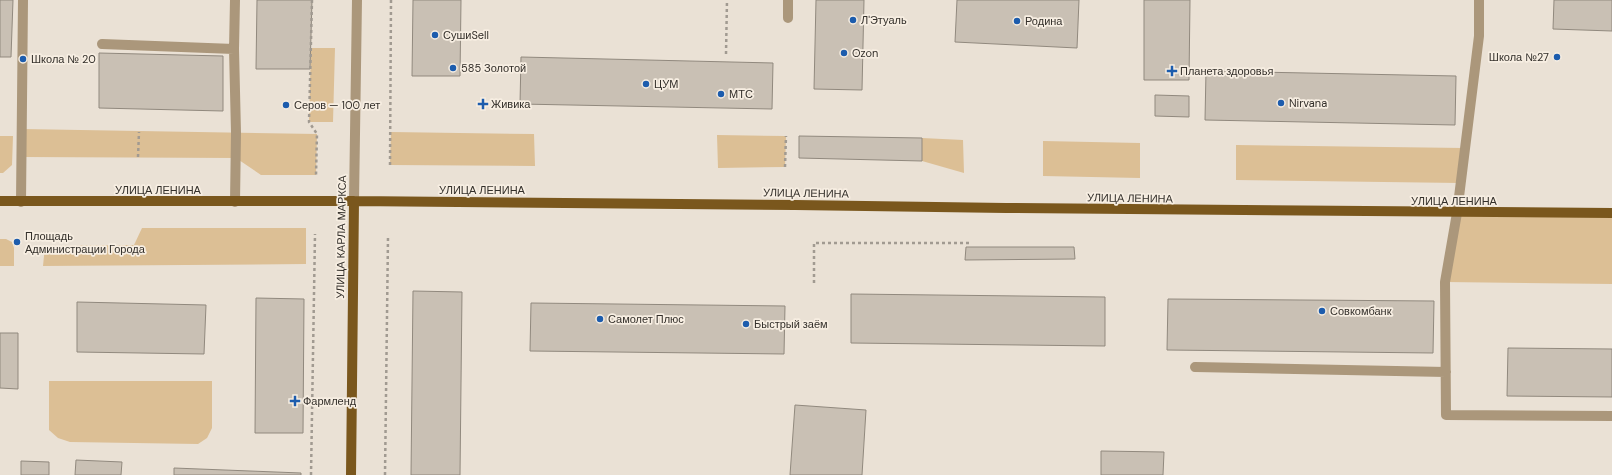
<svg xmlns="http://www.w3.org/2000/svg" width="1612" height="475" viewBox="0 0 1612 475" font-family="'DM Sans',sans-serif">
<rect width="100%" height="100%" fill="#eae1d5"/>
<path fill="#dcbf95" d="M311,48H335L333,122H309Z
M22,129L317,134L316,175H261L236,158L22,157Z
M391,132L534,134L535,166L390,165Z
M717,135L786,136L785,167L718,168Z
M0,136H13L12,165L3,173H0Z
M922,138L963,140L964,173L922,161Z
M1043,141L1140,143V178L1043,176Z
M1236,145L1464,148L1460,183L1236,180Z
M1457,213H1612V284L1445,282Z
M142,228H306V264L43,266L45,246L134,245Z
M0,239H6L12,242L14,248V266H0Z
M49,381H212V428L207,438L198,444L70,442L58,438L49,430Z"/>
<path fill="#c9c0b4" stroke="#91897e" d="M0,0H13L11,57H0Z
M257,0H312L310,69H256Z
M413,0H461L460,76H412Z
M816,0H864L862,90L814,89Z
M957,0H1079L1077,48L955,42Z
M1144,0H1190L1189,80H1144Z
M1554,0H1612V31L1553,29Z
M99,53L223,56V111L99,108Z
M521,57L773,63L772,109L520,104Z
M1206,71L1456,76L1455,125L1205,120Z
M1155,95L1189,96V117L1155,116Z
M799,136L922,138V161L799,158Z
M966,247H1074L1075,259L965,260Z
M413,291L462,292L460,475H411Z
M851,294L1105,297V346L851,343Z
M256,298L304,299L303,433H255Z
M1168,299L1434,301L1433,353L1167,350Z
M77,302L206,305L204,354L77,352Z
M531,303L785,306L784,354L530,351Z
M0,333H18V389L0,388Z
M1508,348L1612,349V397L1507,396Z
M795,405L866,410L862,475H790Z
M1101,451L1164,452L1163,475H1101Z
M76,460L122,462L121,475H75Z
M21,461L49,462V475H21Z
M174,468L301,473V475H174Z"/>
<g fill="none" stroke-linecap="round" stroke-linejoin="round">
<path stroke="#a19a91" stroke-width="2.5" stroke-dasharray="3 3" stroke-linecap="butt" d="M312,0L309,122L317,134L316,175
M726,54L727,0
M138,157L139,132
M390,165L391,0
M785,167L786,136
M814,283V243H971
M311,475L315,234
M385,475L388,237"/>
<path stroke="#ab977b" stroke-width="10" d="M1479,0V36L1457,213L1445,282L1446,415L1612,416
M788,18V0
M102,44L234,49L235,0
M234,49L236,133L235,202
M354,201L357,0
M21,202L23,0
M1195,367L1446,372"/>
<path stroke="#7a571d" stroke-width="10" d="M0,201H354L795,205L1006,208L1612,213
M351,475L354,201"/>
</g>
<g fill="#1c5cad" stroke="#f7eee2" stroke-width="1.5">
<circle cx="853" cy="20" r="4"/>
<circle cx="1017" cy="21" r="4"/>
<circle cx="435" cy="35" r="4"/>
<circle cx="844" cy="53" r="4"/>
<circle cx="1557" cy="57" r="4"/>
<circle cx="23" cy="59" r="4"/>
<circle cx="453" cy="68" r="4"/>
<path d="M1170 65h4v4h4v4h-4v4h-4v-4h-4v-4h4z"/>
<circle cx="646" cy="84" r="4"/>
<circle cx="721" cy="94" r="4"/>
<circle cx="1281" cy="103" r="4"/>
<path d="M481 98h4v4h4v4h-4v4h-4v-4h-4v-4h4z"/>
<circle cx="286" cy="105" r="4"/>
<circle cx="17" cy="242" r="4"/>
<circle cx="1322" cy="311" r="4"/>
<circle cx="600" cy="319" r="4"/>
<circle cx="746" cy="324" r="4"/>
<path d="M293 395h4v4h4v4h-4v4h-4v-4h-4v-4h4z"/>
</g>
<g text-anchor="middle" stroke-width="3.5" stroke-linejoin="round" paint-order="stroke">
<g font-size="11" fill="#332f2a" stroke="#f7eee2" text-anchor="start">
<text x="861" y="24">Л'Этуаль</text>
<text x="1025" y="25">Родина</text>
<text x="443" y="39">СушиSell</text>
<text x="852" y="57">Ozon</text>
<text x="1549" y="61" text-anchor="end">Школа №27</text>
<text x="31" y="63">Школа № 20</text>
<text x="461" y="72">585 Золотой</text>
<text x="1180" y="75">Планета здоровья</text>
<text x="654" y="88">ЦУМ</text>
<text x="729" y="98">МТС</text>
<text x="1289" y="107">Nirvana</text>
<text x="491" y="108">Живика</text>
<text x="294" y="109">Серов — 100 лет</text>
<text x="25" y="240">Площадь<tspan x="25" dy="13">Администрации Города</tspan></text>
<text x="1330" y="315">Совкомбанк</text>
<text x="608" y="323">Самолет Плюс</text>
<text x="754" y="328">Быстрый заём</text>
<text x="303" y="405">Фармленд</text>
</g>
<g font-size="11" fill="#332f2a" stroke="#f7eee2">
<text x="158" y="194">УЛИЦА ЛЕНИНА</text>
<text x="482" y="194">УЛИЦА ЛЕНИНА</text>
<text transform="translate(806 193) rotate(1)" y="4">УЛИЦА ЛЕНИНА</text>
<text transform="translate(1130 198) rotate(1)" y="4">УЛИЦА ЛЕНИНА</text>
<text x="1454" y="205">УЛИЦА ЛЕНИНА</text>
<text transform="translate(341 237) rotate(-89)" y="4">УЛИЦА КАРЛА МАРКСА</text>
</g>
</g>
</svg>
